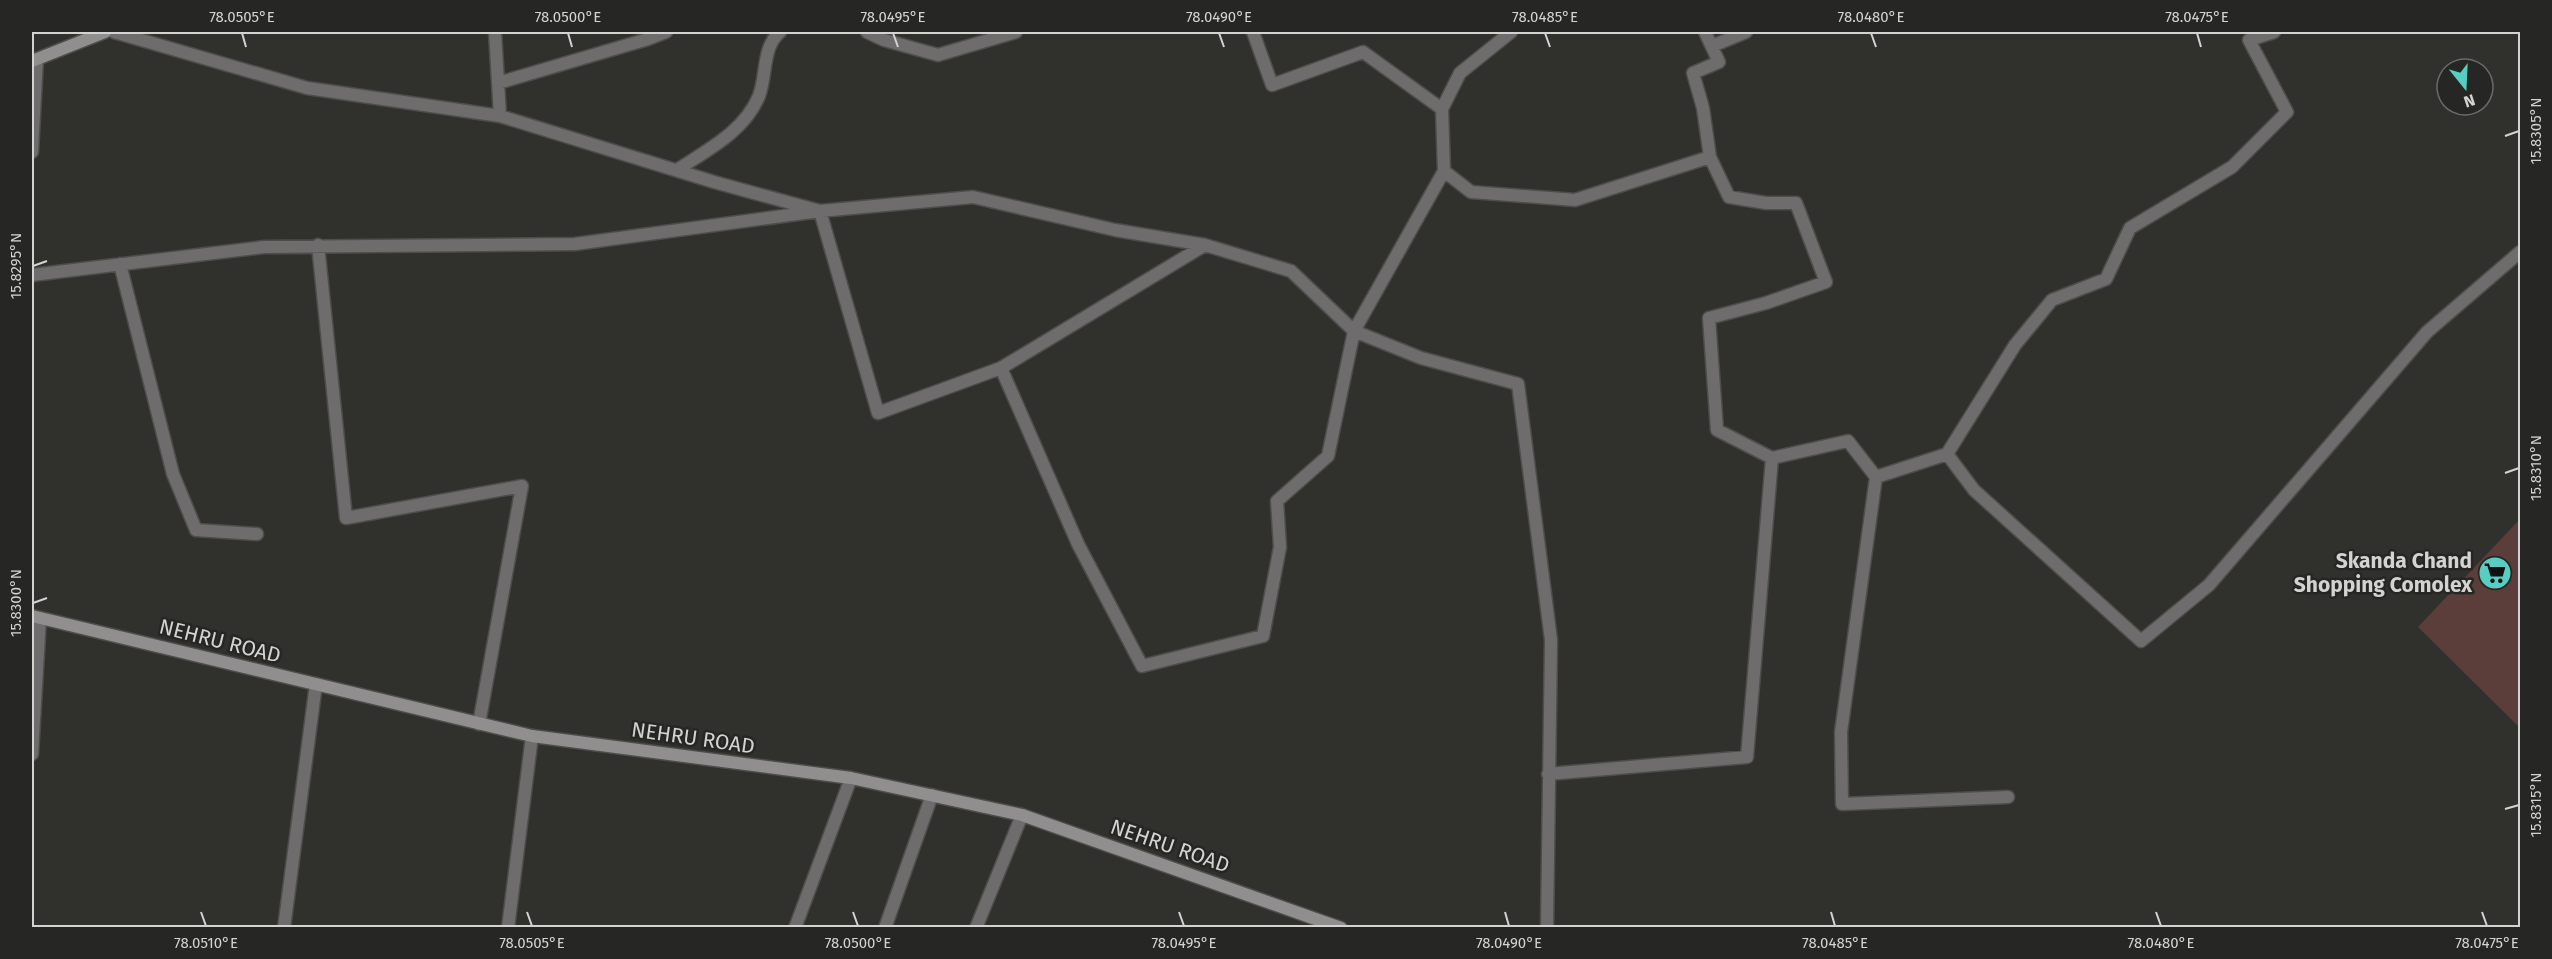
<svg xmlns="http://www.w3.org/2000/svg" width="2552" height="959" viewBox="0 0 2552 959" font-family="'Fira Sans',sans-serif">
<rect width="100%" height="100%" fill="#30302d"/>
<path fill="#5b3d3a" d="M2520,519V728L2418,627Z"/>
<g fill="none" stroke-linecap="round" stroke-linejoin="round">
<g stroke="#4d4d4b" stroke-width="15">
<path id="street" d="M114,32L307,88L500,116
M495,32L500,116L714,182L820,211L973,197L1115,230L1205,245L1291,271L1354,331L1421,358L1518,384L1551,640L1547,928
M867,32L884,40L938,55L1016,32
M1253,32L1272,85L1363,52L1442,109
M1511,32L1460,73L1442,109L1444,171L1471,192L1575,200L1710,157L1703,108L1693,73L1719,62L1705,32
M2274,32L2249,40L2287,112L2232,167L2130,228L2106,279L2052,300L2015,345L1947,454L1974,490L2141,641L2209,585L2427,332L2520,252
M1712,46L1746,32
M498,83L648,39L666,32
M32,152L37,59
M1710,157L1729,197L1766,203H1796L1826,282L1766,303L1709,318L1717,430L1772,458L1848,441L1876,477L1947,454
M677,170C707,150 744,132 759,96C767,75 762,47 780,32
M318,245L346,518L522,486L479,724
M120,264L173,474L196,530L257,534
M32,275L264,247L575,244L820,211L878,413L1001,368L1205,245
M1001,368L1078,544L1142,666L1263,636L1280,547L1277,501L1328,456L1354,331L1444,171
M1876,477L1841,732L1842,804L2008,797
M32,754L40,618
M1548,774L1747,757L1772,458
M284,928L316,684
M508,928L532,736
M795,928L851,778
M885,928L932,795
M976,928L1022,815"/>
</g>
<g stroke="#4d4d4b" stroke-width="15">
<path id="secondary" d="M32,61L105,32
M32,616L532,736L851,778L1022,815L1341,928"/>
</g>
<use href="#street" stroke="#6e6c6c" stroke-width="12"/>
<use href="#secondary" stroke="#908e8e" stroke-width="12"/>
</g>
<path fill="none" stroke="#d3d3d1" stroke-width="2" d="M242,33L246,47M568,33L572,47M893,33L898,47M1219,33L1224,47M1545,33L1550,47M1871,33L1876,47M2197,33L2201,47M2505,136L2519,131M33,266L47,261M2505,473L2519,468M33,603L47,598M2505,809L2519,805M201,912L206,926M527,912L532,926M853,912L858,926M1179,912L1184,926M1505,912L1509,926M1831,912L1835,926M2156,912L2161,926M2482,912L2487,926"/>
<defs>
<g id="supermarket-disc" transform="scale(1.725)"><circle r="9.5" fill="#57cec1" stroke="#262624"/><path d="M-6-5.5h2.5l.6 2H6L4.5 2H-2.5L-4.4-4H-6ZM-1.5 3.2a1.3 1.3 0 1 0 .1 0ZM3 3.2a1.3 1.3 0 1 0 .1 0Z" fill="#111"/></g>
</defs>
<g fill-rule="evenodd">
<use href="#supermarket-disc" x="2495" y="573"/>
</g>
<g text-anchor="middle" stroke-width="5" stroke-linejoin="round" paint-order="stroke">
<g font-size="21" font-weight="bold" fill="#d3d3d1" stroke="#262624" text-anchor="end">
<text x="2472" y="568">Skanda Chand<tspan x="2472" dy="24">Shopping Comolex</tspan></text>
</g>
<g font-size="21" fill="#d3d3d1" stroke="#262624">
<text transform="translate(220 641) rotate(14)" y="7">NEHRU ROAD</text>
<text transform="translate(693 738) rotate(8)" y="7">NEHRU ROAD</text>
<text transform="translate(1170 846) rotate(19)" y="7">NEHRU ROAD</text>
</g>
</g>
<rect width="2552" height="959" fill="none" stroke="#262624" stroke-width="66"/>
<g transform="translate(2465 87) rotate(162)"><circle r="28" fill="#262624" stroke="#6b6b69" stroke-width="1.5"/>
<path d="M0-4.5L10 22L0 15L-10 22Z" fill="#57cec1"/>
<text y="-9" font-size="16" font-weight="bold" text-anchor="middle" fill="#d3d3d1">N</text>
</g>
<rect x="33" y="33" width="2486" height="893" fill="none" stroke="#d3d3d1" stroke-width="2"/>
<g font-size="15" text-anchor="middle" fill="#d3d3d1">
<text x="242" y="22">78.0505°E</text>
<text x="568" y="22">78.0500°E</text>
<text x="893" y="22">78.0495°E</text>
<text x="1219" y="22">78.0490°E</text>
<text x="1545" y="22">78.0485°E</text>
<text x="1871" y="22">78.0480°E</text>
<text x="2197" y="22">78.0475°E</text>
<text transform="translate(2536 131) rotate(-90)" y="5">15.8305°N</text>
<text transform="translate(16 266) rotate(-90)" y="5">15.8295°N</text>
<text transform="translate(2536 468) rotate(-90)" y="5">15.8310°N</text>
<text transform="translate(16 603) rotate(-90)" y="5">15.8300°N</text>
<text transform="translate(2536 805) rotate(-90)" y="5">15.8315°N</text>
<text x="206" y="948">78.0510°E</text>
<text x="532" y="948">78.0505°E</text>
<text x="858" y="948">78.0500°E</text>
<text x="1184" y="948">78.0495°E</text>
<text x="1509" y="948">78.0490°E</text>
<text x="1835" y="948">78.0485°E</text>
<text x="2161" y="948">78.0480°E</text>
<text x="2487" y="948">78.0475°E</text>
</g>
</svg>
